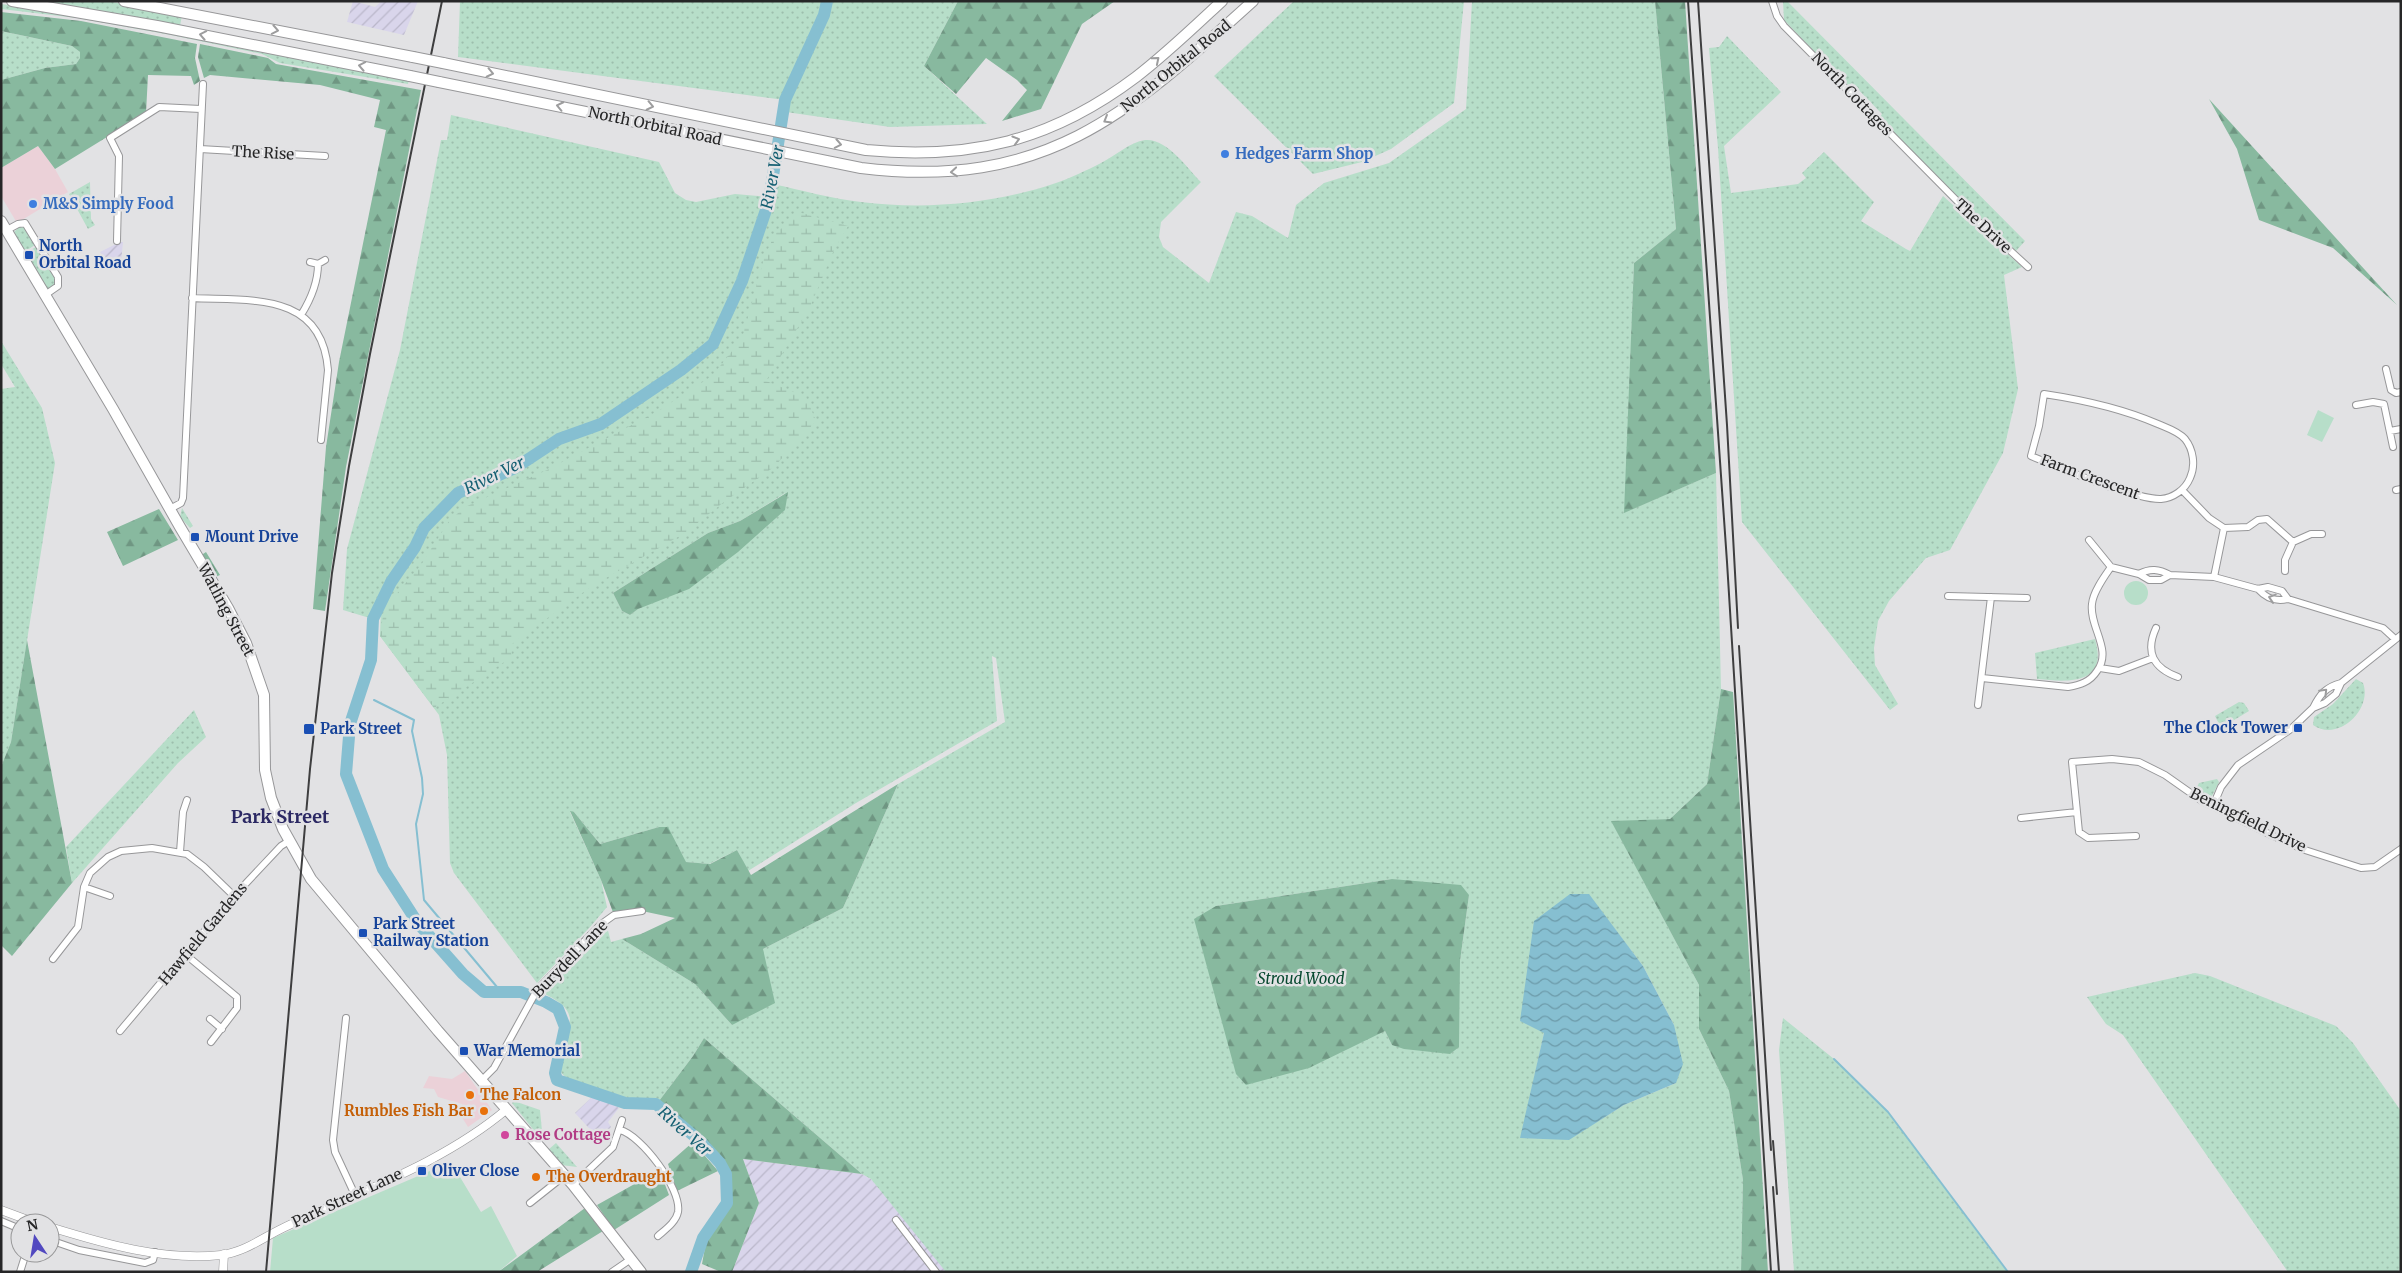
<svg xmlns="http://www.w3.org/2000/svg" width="2402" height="1273" viewBox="0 0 2402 1273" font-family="Merriweather,serif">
<defs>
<pattern id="industrial-furrows" width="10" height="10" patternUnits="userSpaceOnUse" patternTransform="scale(1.25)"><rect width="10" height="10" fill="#d9d5eb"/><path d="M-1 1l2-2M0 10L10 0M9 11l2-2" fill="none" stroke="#bab7ca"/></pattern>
<pattern id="grass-dots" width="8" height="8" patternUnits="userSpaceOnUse" patternTransform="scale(1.25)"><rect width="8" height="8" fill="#b7dec9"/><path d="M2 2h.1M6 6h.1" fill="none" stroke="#9dbead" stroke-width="1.8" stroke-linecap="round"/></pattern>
<pattern id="forest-firs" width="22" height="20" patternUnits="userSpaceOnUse" patternTransform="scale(1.25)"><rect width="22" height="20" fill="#88b99f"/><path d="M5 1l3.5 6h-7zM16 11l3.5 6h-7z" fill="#6f9682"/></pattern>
<pattern id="wetland-marsh" width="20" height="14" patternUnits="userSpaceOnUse" patternTransform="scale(1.25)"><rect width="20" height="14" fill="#b7dec9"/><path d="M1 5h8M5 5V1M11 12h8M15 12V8" fill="none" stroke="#9dbead"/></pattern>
<pattern id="water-waves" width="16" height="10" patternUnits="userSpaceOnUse" patternTransform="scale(1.25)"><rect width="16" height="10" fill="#86bfd1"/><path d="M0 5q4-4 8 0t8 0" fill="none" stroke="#6d9baa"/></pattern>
</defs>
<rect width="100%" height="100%" fill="#e2e2e4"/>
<path fill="#ebd1d8" d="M38,146L55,169L68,192L17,223L1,196V168Z
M465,1071L492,1110L468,1127L460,1114L462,1104L438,1097L434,1089L423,1088L429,1076L452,1079Z"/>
<path fill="url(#industrial-furrows)" d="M353,1L375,7L382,1H418L404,35L347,22Z
M120,242H123L121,263L109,269L100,252Z
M592,1097L611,1103L619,1108L608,1122L611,1127L599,1139L575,1113Z
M743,1159L862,1174L871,1179L950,1272H732L759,1203Z"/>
<path fill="url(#grass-dots)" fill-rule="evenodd" d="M42,1H107L182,15L180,26Z
M460,1H958L924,66L987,124L890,127L786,112L785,100L458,57Z
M1294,1H1464L1454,103L1391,149L1362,162L1313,174L1214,76Z
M1472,1H1655L1676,229L1634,263L1625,512L1716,473L1721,689L1707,784L1670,819L1612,822L1699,985V1029L1729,1091L1743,1180L1741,1272H946L871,1179L862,1174L704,1038L693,1056L659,1101C650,1099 641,1101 632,1100C613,1098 565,1087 559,1068L570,1019C568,1004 553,999 540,991L606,923L611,942L622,939L695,984L732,1025L763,949L843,908L898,784L1005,722L996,658L992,656L997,721L856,803L748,871L737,850L709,864L685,862L659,827L600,844L574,812H570L601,880L607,907L591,926L537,983L454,873L450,863L447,755L439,715L380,636L381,606L373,619L343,610L347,549L400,350L441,140H447L451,115L659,162L675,193L686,200L696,202L735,194L770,197L772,184C802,190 832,199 861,202C926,210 994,204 1056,183C1071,178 1087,170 1101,163C1115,156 1130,142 1145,140C1167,138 1187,168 1201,182L1161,222L1159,237L1163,247L1209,283L1236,212L1252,216L1288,238L1296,205L1324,183L1389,163L1466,109ZM787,492L630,615L622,611L613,593L708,533L740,521ZM1392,879L1469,895L1460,961L1392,1045L1385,1031L1216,906ZM1588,894L1643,966L1674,1025L1676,1083L1624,1105L1569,1139L1521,1138L1544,1033Z
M1783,1H1787L2025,241L2016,251L1957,198L1879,118L1882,114L1852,83L1848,87L1784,20Z
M1,4L67,13L409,80L408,84L280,63L262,54L171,35L77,18L1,9Z
M1,31L72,46L80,52V58L76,64L45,68L1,80Z
M1727,36L1781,92L1724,146L1731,193L1798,184L1806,178L1802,173L1824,152L1874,202L1861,221L1906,249L1910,251L1943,196L2022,267L2004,275L2018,389L2003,453L1950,550L1926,558L1889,601L1878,621L1874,648L1875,665L1898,704L1890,710L1742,522L1718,148L1709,48L1719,47Z
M90,182L91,219L95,225L88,229L69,194Z
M19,227H24L35,245L24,252L14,232Z
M36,247L55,277L56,284L50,289L46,288L25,253Z
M1,341L42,408L55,463L11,742L1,767V389L15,387L1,364Z
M182,508L193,526L190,528L180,517Z
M2095,639C2109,686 2067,682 2037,679L2035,653Z
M2356,679L2363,683C2373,709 2338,743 2313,725L2314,717L2333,704Z
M2239,702L2244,703L2249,711L2221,728L2215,716Z
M194,710L206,737L178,763L72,883L66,847Z
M2217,779L2219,782L2211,798H2204L2198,794L2196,789L2199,783Z
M2195,973L2210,976L2336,1026L2353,1043L2401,1111V1268L2397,1272H2288L2123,1035L2106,1024L2087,997Z
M1783,1018L1834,1059L1888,1112L2007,1272H1794L1779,1050Z
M514,1101L540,1110L543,1142L512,1103Z
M556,1143L577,1167L561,1165L548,1150Z"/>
<path fill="url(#forest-firs)" d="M958,1H1115L1082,24L1041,109L1002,121L1027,90L1017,80L986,58L956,94L924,66Z
M1655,1H1685L1716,473L1624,513L1634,263L1676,229Z
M1,12L81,21L197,44L195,58L200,81L194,85L191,76L148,75L146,113L55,169L38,146L1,168V80L45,68L76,64L80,58V52L72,46L1,31Z
M200,44L268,58L276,64L421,90L346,467L325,611L313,609L326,447L339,362L386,130L374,127L380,100L320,85L210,75L204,78L198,57Z
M2209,99L2397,305L2333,248L2259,220L2237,149Z
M788,492L785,510L738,552L689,589L638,609L630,615L622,611L613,593L708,533L740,521Z
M159,509L178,540L123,566L107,532Z
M206,552L220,575L213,578L200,556Z
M27,640L72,883L12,956L1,945V767L11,742Z
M1721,689L1733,692L1768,1272H1741L1743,1180L1729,1091L1699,1029V985L1611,821L1670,819L1707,784Z
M898,784L843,908L763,949L775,1003L732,1025L695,984L622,939L641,934L675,918L642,911L614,915L601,880L570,811L574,812L600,844L659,827H668L686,862L710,864L737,850L751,875Z
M1392,879L1461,885L1469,895L1460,961L1459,1047L1450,1054L1404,1049L1392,1045L1385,1031L1309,1068L1246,1085L1236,1074L1194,919L1216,906Z
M704,1038L862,1174L743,1159L759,1203L732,1272H721L702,1264L706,1242L732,1197L730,1174L710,1145L659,1101L693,1056Z
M693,1142L718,1171L677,1191L668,1164Z
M656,1172L664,1182L669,1195L614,1230L597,1205Z
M585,1208L603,1231L537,1272H498Z"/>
<path fill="url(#wetland-marsh)" d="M798,212L848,226L834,250L810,307L766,381L806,397L816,421L774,467L724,502L685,533L592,586L517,640L511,645L512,657L434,708L380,636L384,609L421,565L449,521L465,507L547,470L658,411L712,376L742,339L764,258L775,234Z"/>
<path fill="#b7dec9" d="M2318,410L2334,418L2322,442L2307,435Z
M2124 593a12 12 0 1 1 24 0a12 12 0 1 1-24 0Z
M451,1162L481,1212L491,1206L517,1256L498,1272H270L273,1238Z"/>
<path fill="url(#water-waves)" d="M1570,894H1589L1643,966L1674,1025L1683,1064L1676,1083L1624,1105L1569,1140L1520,1138L1544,1033L1520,1021L1534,921Z"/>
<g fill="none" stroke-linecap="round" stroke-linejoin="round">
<path stroke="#86bfd1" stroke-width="2" d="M374,700L414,720L412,731L422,778L423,794L416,824L424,900L497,987L521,992
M1834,1059L1888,1112L2008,1272"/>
<path stroke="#86bfd1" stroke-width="12" d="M691,1272L703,1238L727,1203L726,1174L720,1163L700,1141L656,1104L625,1103L557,1080L555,1073L565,1027L558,1009L546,1002L521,992H484L463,974L417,922L383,869L346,774L350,724L371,660L373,619L391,582L415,547L424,528L458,493L515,468L559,439L601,424L681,370L713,344L742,281L769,201L785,100L824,15L827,1"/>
<g stroke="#979799" stroke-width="8">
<path id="minor" d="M1772,1L1777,16L1784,26L1967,211L2028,267
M200,149L325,156
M7,230L18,224L25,223L58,277V286L45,295
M117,241L119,156L110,138L159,107L201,109
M318,264L325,260
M192,298C250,301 322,291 328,370L321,440
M301,315C311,299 318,283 318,264L310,262
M2386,369L2391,390L2396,393L2401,392
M2044,394C2084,400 2121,408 2158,424C2167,428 2178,431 2185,439C2193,449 2196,465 2190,478C2185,490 2173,498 2161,499C2135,500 2058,467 2031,456L2039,426Z
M2356,405L2373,402L2384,404L2393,447
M2390,431L2401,429
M2182,490L2209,518L2224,528L2214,577
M2396,490L2401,489
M170,509L181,503L183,498L203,84
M2224,528L2248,527L2258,520L2267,519L2293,542
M2089,540L2111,567L2139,574L2149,580H2161L2170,575L2214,577L2258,589L2268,587L2282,591L2288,599L2383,628L2395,639
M2285,571V560L2293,542L2311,534H2322
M2139,574C2150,568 2159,569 2170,575
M2258,589C2267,599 2276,602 2288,599
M1948,596L2027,598
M2156,628C2145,652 2153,668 2178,677
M2100,668L2119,671L2153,658
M1982,678L2068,687C2080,685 2090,682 2097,671C2113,650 2089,627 2092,604C2093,592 2104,577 2111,567
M1978,705L1991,597
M2313,708C2320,694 2326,687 2341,683
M2213,806L2221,787L2238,765L2291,729L2313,708L2325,703L2336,694L2341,683L2401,635
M2021,818L2077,812
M2136,836L2088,838L2079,832L2072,762L2112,759L2139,762L2165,775L2202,801L2269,834L2305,850L2361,868L2375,867L2401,849
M180,852L183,812L187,800
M84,887L110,896
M186,955L237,997V1008L211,1042
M53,959L78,927L84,887L90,873L108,857L121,851L152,848L187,854L204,867L234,896
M346,1018L333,1140L335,1152L355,1195
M210,1019L222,1029
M120,1031L234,896L281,846L289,841
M482,1080L494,1068L537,990L600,925L614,915L642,911
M620,1130C641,1135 682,1189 678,1212C676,1222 666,1229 658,1236
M573,1185L613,1147L622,1120
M530,1203L564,1176
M896,1220L936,1272
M1,1221L20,1229
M50,1240L79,1250L145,1263L153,1260L155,1252
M20,1272L26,1253
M612,1272L631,1259"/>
</g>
<g stroke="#979799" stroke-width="9">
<path id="tertiary" d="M1,1210L36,1223
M50,1227C105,1244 163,1261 221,1255C245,1252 262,1238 283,1228C358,1192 442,1164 507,1109
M223,1272L224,1254"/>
</g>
<g stroke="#979799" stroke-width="12">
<path id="primary" d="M1,221L113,409L180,527L228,608L246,643L264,695L265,770L271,798L283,829L311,879L438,1031L573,1185L641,1272"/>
</g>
<g stroke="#979799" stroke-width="12">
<path id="trunk" d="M12,1L157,26L410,76
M124,1L413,57
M443,63L866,150C971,160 1051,141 1136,77C1166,54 1194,27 1222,1
M439,82L861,168C1044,190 1126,116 1253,1"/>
</g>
<use href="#minor" stroke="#fff" stroke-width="6"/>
<use href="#tertiary" stroke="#fff" stroke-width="8"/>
<use href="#primary" stroke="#fff" stroke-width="10"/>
<use href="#trunk" stroke="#fff" stroke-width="10"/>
<path stroke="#3e3e3f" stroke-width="2" d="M1688,1L1727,562L1771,1272
M1698,1L1727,425L1738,628
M1739,646L1771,1150
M1773,1141L1777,1194
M1773,1187L1779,1272
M266,1272L310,769L332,573L349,466L370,354L442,1"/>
<g stroke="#979799" stroke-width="12" stroke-linecap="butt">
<path id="trunk-bridge" d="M413,57L443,63
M410,76L439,82"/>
</g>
<use href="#trunk-bridge" stroke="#fff" stroke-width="10"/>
</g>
<defs><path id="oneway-chevron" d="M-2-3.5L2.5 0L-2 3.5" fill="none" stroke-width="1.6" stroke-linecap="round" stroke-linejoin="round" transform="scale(1.25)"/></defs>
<g stroke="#9d9d9e">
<use href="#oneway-chevron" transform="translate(275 30) rotate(11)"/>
<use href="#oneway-chevron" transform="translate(203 35) rotate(-169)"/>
<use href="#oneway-chevron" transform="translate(1156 60) rotate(-40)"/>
<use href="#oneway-chevron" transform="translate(362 66) rotate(-169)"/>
<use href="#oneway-chevron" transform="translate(490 73) rotate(12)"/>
<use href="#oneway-chevron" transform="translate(560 106) rotate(-168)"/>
<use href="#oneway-chevron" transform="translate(650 106) rotate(12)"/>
<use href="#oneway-chevron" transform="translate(1107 120) rotate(150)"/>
<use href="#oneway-chevron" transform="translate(1016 140) rotate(-16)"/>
<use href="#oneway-chevron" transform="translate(838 144) rotate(11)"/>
<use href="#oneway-chevron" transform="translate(954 172) rotate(175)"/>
<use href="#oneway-chevron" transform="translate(2272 598) rotate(-162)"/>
<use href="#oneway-chevron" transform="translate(2324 692) rotate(-45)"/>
</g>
<g fill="#3f7fe0" stroke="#e2e2e4" stroke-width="2">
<circle cx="1225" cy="154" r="5"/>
<circle cx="33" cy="204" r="5"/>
</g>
<g fill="#1a4fb4" stroke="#e2e2e4" stroke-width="2">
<rect x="24" y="250" width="10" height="10" rx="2.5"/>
<rect x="190" y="532" width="10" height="10" rx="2.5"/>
<rect x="2293" y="723" width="10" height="10" rx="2.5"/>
<rect x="303" y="723" width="12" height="12" rx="2.5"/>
<rect x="358" y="928" width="10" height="10" rx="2.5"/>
<rect x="459" y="1046" width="10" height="10" rx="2.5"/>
<rect x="417" y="1166" width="10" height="10" rx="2.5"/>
</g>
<g fill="#e8710a" stroke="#e2e2e4" stroke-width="2">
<circle cx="470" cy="1095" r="5"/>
<circle cx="484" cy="1111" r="5"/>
<circle cx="536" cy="1177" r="5"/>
</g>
<circle fill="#d1479c" stroke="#e2e2e4" stroke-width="2" cx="505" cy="1135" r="5"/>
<g text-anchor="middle" stroke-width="5" stroke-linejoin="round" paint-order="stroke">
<g font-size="15" fill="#262627" stroke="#e2e2e4">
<text transform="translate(1176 66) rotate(-39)" y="5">North Orbital Road</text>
<text transform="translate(1852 94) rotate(46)" y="5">North Cottages</text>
<text transform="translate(655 126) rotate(12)" y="5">North Orbital Road</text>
<text transform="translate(263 153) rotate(3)" y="5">The Rise</text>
<text transform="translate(1983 226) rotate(43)" y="5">The Drive</text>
<text transform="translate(2090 477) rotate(20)" y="5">Farm Crescent</text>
<text transform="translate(226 610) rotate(62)" y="5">Watling Street</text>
<text transform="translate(2248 820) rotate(26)" y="5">Beningfield Drive</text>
<text transform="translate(203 934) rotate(-50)" y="5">Hawfield Gardens</text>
<text transform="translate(570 959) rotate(-46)" y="5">Burydell Lane</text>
<text transform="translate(347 1198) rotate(-25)" y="5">Park Street Lane</text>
</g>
<g font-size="15" font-weight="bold" fill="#366cbe" stroke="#e2e2e4" text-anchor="start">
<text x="1235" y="159">Hedges Farm Shop</text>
<text x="43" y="209">M&amp;S Simply Food</text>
</g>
<g font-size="15" font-weight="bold" fill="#164399" stroke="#e2e2e4" text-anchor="start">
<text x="39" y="251">North<tspan x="39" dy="17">Orbital Road</tspan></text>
<text x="205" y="542">Mount Drive</text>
<text x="2288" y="733" text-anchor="end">The Clock Tower</text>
<text x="320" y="734">Park Street</text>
<text x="373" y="929">Park Street<tspan x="373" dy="17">Railway Station</tspan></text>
<text x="474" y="1056">War Memorial</text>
<text x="432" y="1176">Oliver Close</text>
</g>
<g font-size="15" font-style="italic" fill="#084930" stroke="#e2e2e4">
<text x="1301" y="984">Stroud Wood</text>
</g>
<g font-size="15" font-weight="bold" fill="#c56008" stroke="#e2e2e4" text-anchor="start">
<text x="480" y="1100">The Falcon</text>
<text x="474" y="1116" text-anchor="end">Rumbles Fish Bar</text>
<text x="546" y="1182">The Overdraught</text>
</g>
<g font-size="15" font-weight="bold" fill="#b23c85" stroke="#e2e2e4" text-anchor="start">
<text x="515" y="1140">Rose Cottage</text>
</g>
<g font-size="16" font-style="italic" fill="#145f72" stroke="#e2e2e4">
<text transform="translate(772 177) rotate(-79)" y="6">River Ver</text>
<text transform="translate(494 475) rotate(-26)" y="6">River Ver</text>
<text transform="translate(685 1131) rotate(42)" y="6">River Ver</text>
</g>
<g font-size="18" font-weight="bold" fill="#2b2863" stroke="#e2e2e4">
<text x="280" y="823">Park Street</text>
</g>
</g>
<rect width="2402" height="1273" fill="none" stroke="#262627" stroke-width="5"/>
<g transform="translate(35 1238) rotate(348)"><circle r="24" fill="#e2e2e4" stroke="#979798"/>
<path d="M0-4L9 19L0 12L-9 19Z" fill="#5249c0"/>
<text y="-8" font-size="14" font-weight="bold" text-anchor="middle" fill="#262627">N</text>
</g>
</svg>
